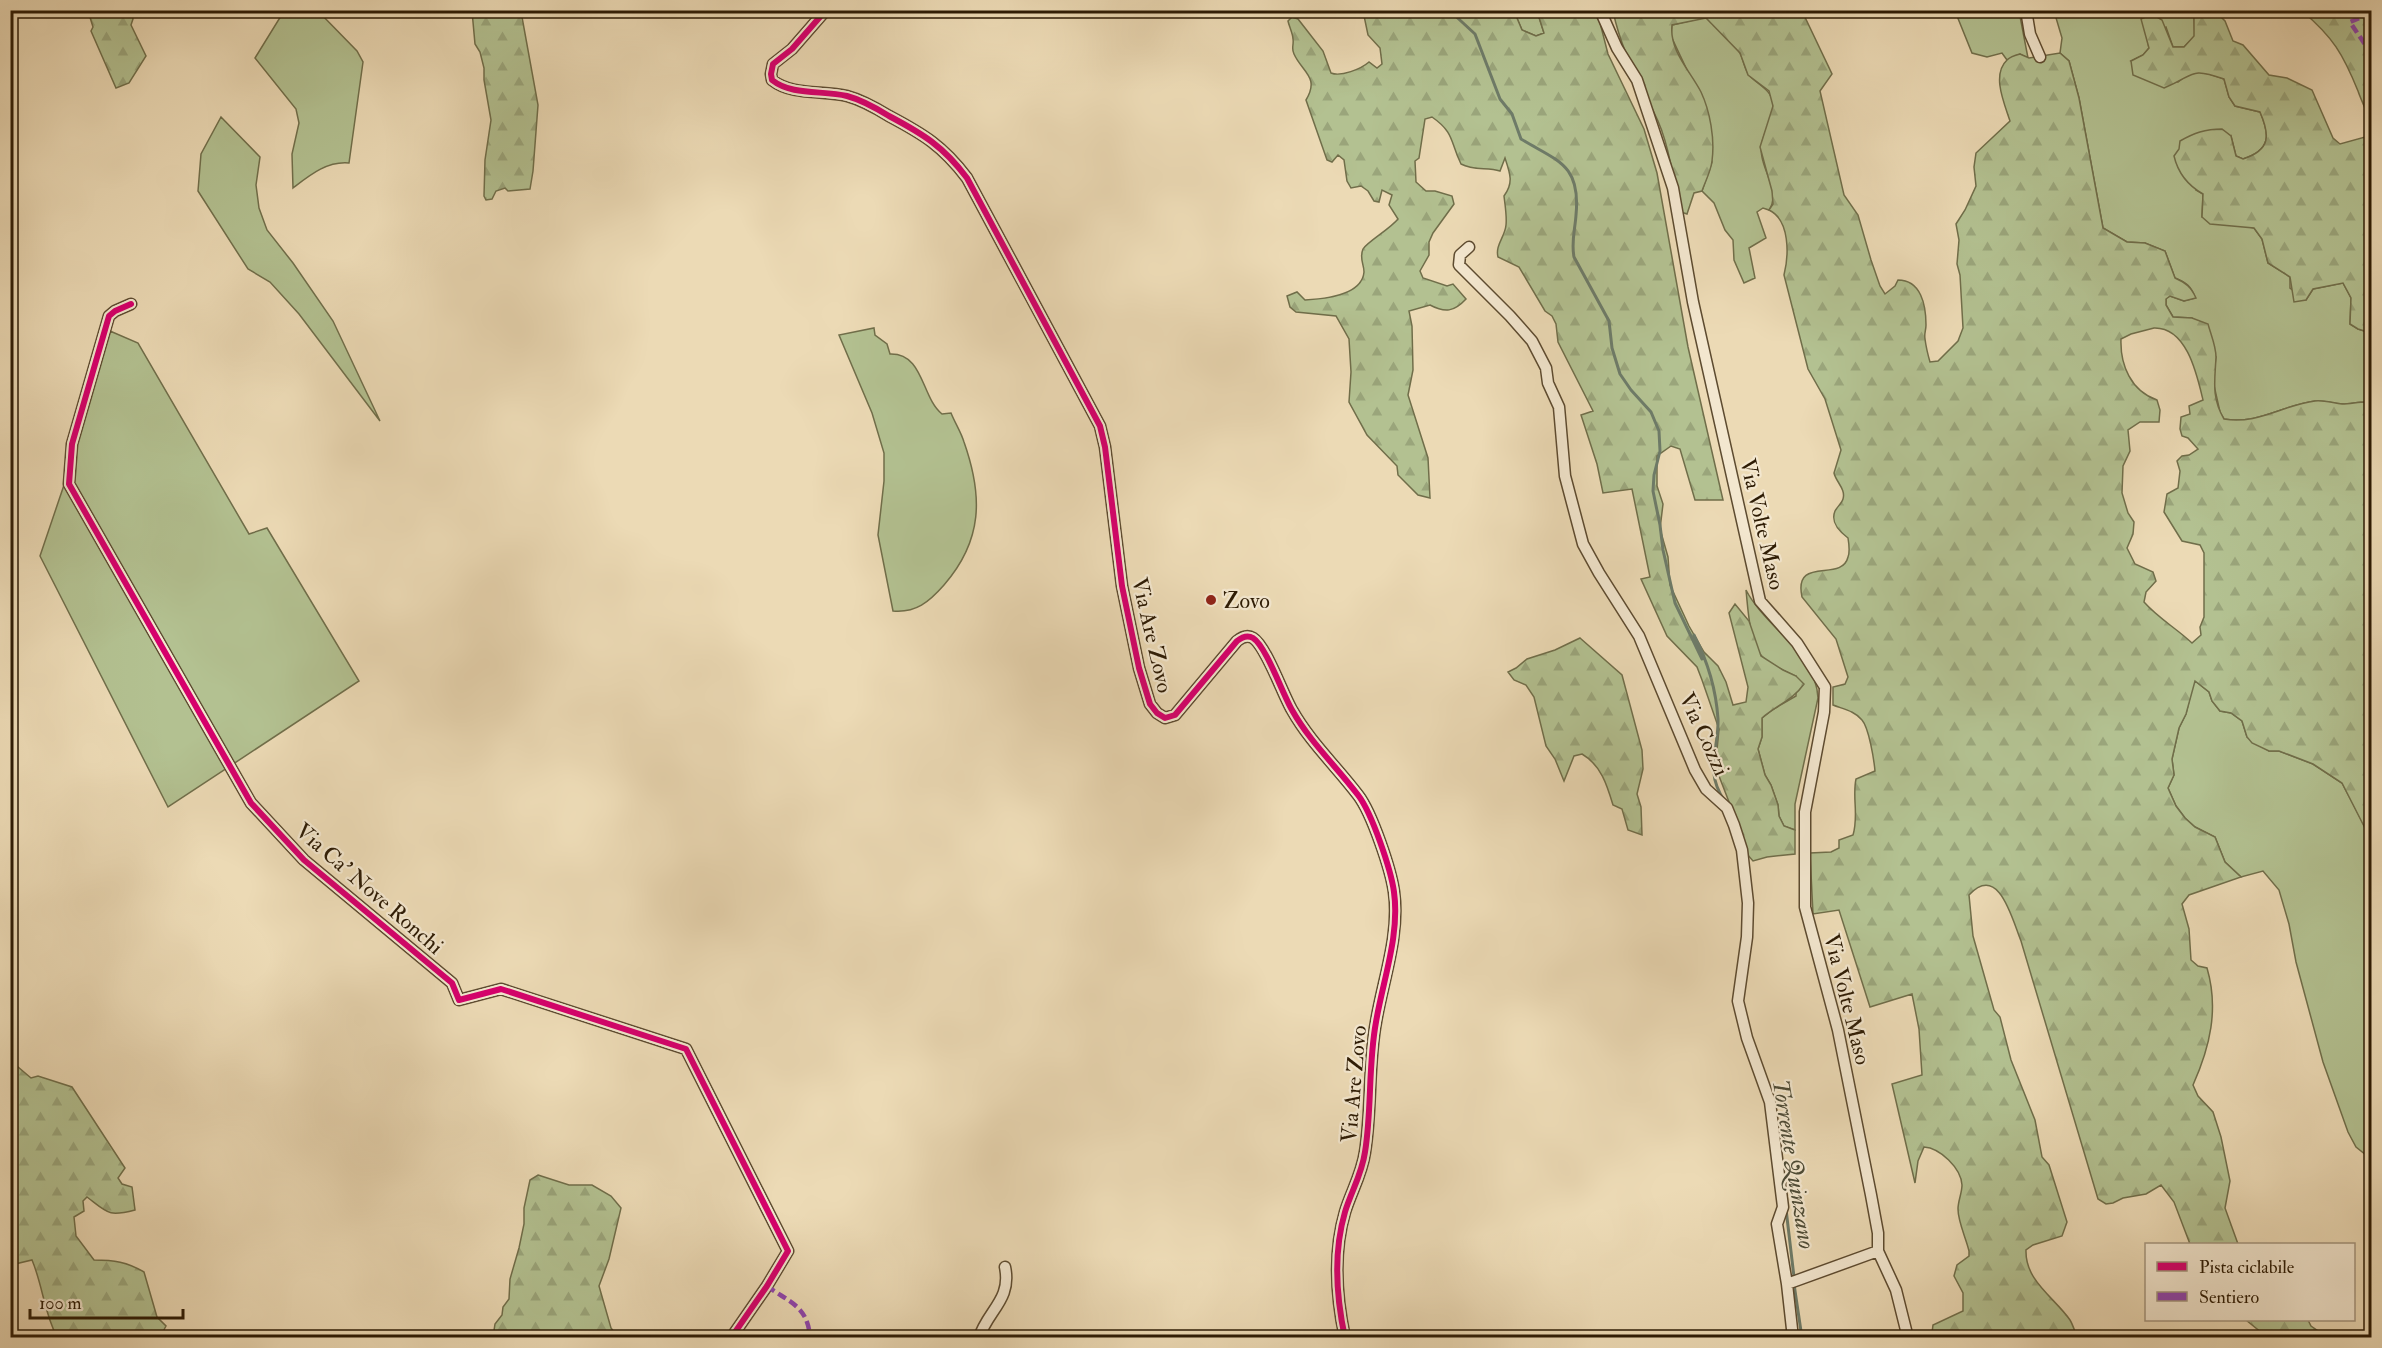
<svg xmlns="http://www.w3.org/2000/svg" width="2382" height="1348" viewBox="0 0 2382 1348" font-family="'IM FELL Double Pica',serif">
<defs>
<pattern id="forest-firs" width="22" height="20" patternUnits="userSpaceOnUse" patternTransform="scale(1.5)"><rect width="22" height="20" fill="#b3c191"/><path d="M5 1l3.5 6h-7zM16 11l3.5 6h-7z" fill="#9aa57b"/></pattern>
</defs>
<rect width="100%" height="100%" fill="#ecdab5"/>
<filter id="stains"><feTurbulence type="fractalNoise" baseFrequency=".00333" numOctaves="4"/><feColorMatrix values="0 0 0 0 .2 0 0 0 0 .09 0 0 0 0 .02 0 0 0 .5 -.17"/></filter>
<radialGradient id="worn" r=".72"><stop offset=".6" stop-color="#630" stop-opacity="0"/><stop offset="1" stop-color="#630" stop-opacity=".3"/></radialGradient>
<path fill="#b3c191" stroke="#706e4a" stroke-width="1.5" d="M284,11H318L357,51L363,62L349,163C327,161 310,175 293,188L292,154L299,123L296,109L255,58Z
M1514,11H1537L1544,33L1536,36L1522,30Z
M1955,11H2019L2028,58L2020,54L2007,60L2002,53L1987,57L1972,53Z
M2054,11H2204L2194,18L2195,36L2184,47H2173L2166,27L2147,38L2149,48L2143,55L2131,61L2178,82C2195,67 2205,72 2224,79L2229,97L2235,106L2260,112C2270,135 2271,150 2243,159L2236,156L2231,136L2196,190L2203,194L2202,217L2254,228L2262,239L2268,263L2290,277V288L2306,300L2313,289L2343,283L2351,298L2350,324L2358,329L2371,333V394L2366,402C2358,402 2350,404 2343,404C2333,404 2324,400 2315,401C2283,405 2257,425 2224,419L2220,412L2213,381L2216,357L2192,318L2173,317L2166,305V298L2170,296L2184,301L2195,298C2192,287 2186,282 2175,278L2165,251L2145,243L2127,242L2103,228L2079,98L2069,61L2060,53L2062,38Z
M1706,17C1717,29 1734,41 1741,55C1744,62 1745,71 1750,76C1760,87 1774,90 1773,108C1771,125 1758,139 1762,157C1765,174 1780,194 1769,210L1763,208L1757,212L1766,238L1749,248L1755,278L1744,283L1734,260L1733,240L1725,230L1714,203L1702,191L1712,162L1687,70L1671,36L1672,25Z
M221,117L260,157L256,185L259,208L267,230L293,263L333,321L380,421L299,314L270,282L248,269L198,191L201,154Z
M874,328L875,335L887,344L890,354C924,353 921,397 942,414L951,413C955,423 961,432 964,442C983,496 983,540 944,585C929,602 916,613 893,611L878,535L884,481V453L872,413L839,335Z
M110,331L138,343L249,534L267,528L359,681L168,807L40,556L64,485L70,440L83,396Z
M1746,590C1765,627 1816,653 1818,698L1795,804V830L1784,826L1779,816L1778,805L1771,785L1765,775L1758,749L1762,737V718L1772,710L1796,696V676C1785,671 1767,664 1760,654C1749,637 1748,609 1746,590Z
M2194,680L2209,692L2212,701L2220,711L2231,713L2242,721L2247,737L2269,751H2279L2313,764L2342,783L2372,840L2371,1159L2356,1147L2348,1132L2323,1062L2296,962L2289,924L2279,890L2263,871L2241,877L2225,862L2215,837L2195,827L2185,818L2176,806L2168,788L2174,775L2172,759L2179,728L2186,714Z"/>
<path fill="url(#forest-firs)" stroke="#706e4a" stroke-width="1.5" fill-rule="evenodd" d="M88,11H132L133,19L131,25L146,56L129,83L116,88L91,31L93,27Z
M472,11H519L522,17L538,105L533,171L530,189L508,191L505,188L496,191L492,199L486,200L484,196L485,160L491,120L484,80V68L480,52L475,44Z
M1363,11H1514L1522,30L1536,36L1544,33L1537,11H1597L1608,54L1644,129L1657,173L1688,347L1723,500H1695L1680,449L1671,446L1657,456V486L1663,504L1660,529L1668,557L1670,585L1689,626L1704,652L1718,666L1726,682L1733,705L1746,702L1748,687L1729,613L1735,604L1749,621L1761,656L1783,670L1796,676L1804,684C1792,701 1778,704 1762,718V737L1758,749L1765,775L1771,785L1778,805L1779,816L1784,826L1795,830V854L1767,857L1753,861L1746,853L1736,820L1719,776L1716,760L1719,729L1702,680L1697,667L1667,636L1641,579L1650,577L1632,489L1603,493L1597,464L1581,415L1593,411L1558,342L1556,324L1552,316L1545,311L1519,267L1498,257C1495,245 1505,237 1506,225C1507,216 1505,205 1504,196C1514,183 1510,173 1505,158L1500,171C1487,167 1474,171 1461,164C1450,142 1455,133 1432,117L1425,119L1419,158L1415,161L1416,182L1426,191H1435L1452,196L1454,204L1433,233L1429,242V255L1420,271L1423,278L1447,286L1453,284L1466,299C1454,312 1445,313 1430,305L1409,311L1412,326L1413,370L1408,395L1428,458L1430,498L1418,495L1398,475L1397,466L1367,435L1349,402L1351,372L1349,339L1336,316L1296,312L1290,307L1287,296L1297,292L1305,300C1323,299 1362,296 1364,272C1364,264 1359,258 1363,249C1367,242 1390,229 1398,219L1389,205L1392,195L1382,190L1379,202L1374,201L1368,191L1361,186L1351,188L1347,181L1344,160L1338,155L1332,162L1327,160L1306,100C1320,77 1302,72 1294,54C1291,48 1294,45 1293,39C1293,34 1289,26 1288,21L1292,17L1298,19L1323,51L1331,73C1341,77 1361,69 1369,62L1377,68L1382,64L1380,48L1368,35Z
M1613,11H1802L1832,74L1820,91L1844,195L1858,215L1871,260L1880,286L1885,294L1895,286L1898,280C1921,280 1926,305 1926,325C1926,330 1924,334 1925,339C1926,347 1928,355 1930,362L1938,361L1958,341L1963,328L1960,275L1957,264L1959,240L1956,224L1965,210L1976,186L1974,167L1976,153L2010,121C2005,105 1991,75 2007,60C2010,57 2016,55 2020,54L2029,58L2060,53L2069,61L2079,98L2103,228L2127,242L2145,243L2165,251L2175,278C2186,283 2191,287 2196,298L2184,301L2170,296L2166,299V305L2173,317L2192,318L2208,324C2211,335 2216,346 2216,357C2215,380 2211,397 2224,419C2257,425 2283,405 2315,401C2324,400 2333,403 2342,404C2350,404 2358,402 2366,402L2371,394V840L2342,783L2313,764L2279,751H2269L2252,743L2247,737L2242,721L2231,713L2220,711L2212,701L2209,692L2195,681L2186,714L2179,728L2172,759L2174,775L2168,788L2176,806L2185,818L2195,827L2215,837L2225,862L2241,877L2189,895L2182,904L2189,929L2191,960L2198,966L2207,968C2219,1009 2210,1047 2193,1085L2198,1096L2213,1112L2221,1137L2230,1181L2225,1208L2238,1244H2190L2174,1202L2161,1185L2146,1194L2123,1198L2113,1203L2106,1204L2098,1199L2021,941C2012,919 1999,863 1969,895L1973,936L1994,1010L2000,1017L2011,1060L2035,1120L2042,1157L2049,1165L2067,1222L2062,1236L2033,1245L2026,1250C2025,1281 2054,1297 2070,1320C2073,1325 2075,1332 2077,1337L1934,1338L1932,1333L1933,1325L1963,1311V1293L1954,1276L1957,1265L1969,1256V1251C1966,1238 1958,1222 1958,1209C1958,1201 1962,1193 1962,1185C1961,1168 1940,1148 1924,1147L1918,1161L1915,1183L1892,1084L1922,1075L1919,1029L1912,994L1870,1007L1839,910L1813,914L1810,853L1831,852L1839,848V840L1853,835C1859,815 1852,798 1856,779L1875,771C1874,760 1869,728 1862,720C1855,711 1843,709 1833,705V687L1845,684L1848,677L1836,639L1802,597C1793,555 1842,583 1848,557C1850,552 1849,544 1848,538C1840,532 1830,523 1835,511C1837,507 1842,503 1843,499C1846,489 1836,482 1834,473L1841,450L1825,399L1808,369L1784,275C1789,255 1790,220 1769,210L1773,204L1772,191L1760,147L1773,106L1769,91L1748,75L1740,53L1706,18L1672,25C1669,50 1690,71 1701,92C1710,111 1715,139 1712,161C1711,171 1705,182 1702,191L1694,193L1687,214L1678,211C1674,182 1670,149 1658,121C1640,82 1622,54 1613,11ZM2154,328C2187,327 2197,375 2203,400L2189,406L2190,414L2181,417L2180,429L2182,436L2188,438L2198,449L2189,455L2182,456L2177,461L2180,471L2178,488L2167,494L2164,512L2182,541L2200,545L2204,553V617L2200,627L2201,635L2192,643C2176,628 2158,618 2144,602L2146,592L2156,581L2153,572L2135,564L2127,548L2133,534L2134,522L2128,513L2122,493L2123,466L2130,451L2128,430L2140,422H2159L2160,410L2157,400C2131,391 2120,365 2121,339L2131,334Z
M2204,11H2215L2225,21L2233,41L2243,45L2269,75L2287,78L2312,90L2333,138L2340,144L2369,136C2373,120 2363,106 2358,91C2343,54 2333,37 2302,11H2371V333L2358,329L2350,324L2351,298L2343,283L2313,289L2306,300L2294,302L2290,277L2268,263L2262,239L2254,228L2210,224L2202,217L2203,194C2187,185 2178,173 2174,156L2179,149L2180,141C2194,133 2205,129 2222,129L2231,136L2236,156L2243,159C2271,150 2270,135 2260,112L2235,106L2229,97L2224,79C2188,66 2195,76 2164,88L2133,75L2131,61L2143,55L2149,48L2141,19L2152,14L2162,20L2173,47H2184L2194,36V18Z
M1580,638L1622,675L1642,750L1643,769L1637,794L1641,807L1642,835L1628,830L1622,809L1613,805C1607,785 1601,765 1582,754L1574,756L1564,781L1555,759L1546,746L1534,697L1526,685L1514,680L1508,672L1516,668L1527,659L1555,650Z
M11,1061L31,1078L38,1076L72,1087L125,1168L118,1178L122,1184L132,1187L135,1210C108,1217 108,1213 87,1197L83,1201L84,1211L74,1217L76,1236L94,1260C114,1260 127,1262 144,1272L157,1317L166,1326L160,1337H57C44,1313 43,1286 32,1260L11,1265Z
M538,1175L569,1185H592L611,1196L621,1208L609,1259L599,1286L611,1328L618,1337H493L495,1324L502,1315L503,1307L509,1299L510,1279L519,1248L524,1224V1208L530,1180Z
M2246,1320H2308L2311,1326L2327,1337H2267Z"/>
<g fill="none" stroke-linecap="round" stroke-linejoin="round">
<path stroke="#6e7b68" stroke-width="3" d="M1449,10L1475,34L1500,99L1512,114L1521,139C1557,161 1581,164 1576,215C1575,230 1571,242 1574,257L1609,321L1612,348L1620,374L1631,390L1651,412L1659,431L1660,451L1654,475L1653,491L1660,525L1663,550L1675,603L1702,659L1694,635C1708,662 1716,688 1718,719C1719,750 1704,770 1724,800
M1786,1209L1794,1277
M1794,1284L1802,1338"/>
<g stroke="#5d4b30" stroke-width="13">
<path id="minor" d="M826,10L792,49L773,64L771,74L772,80C792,96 823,90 847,96C862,100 876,108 889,116C923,134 943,146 967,178L1100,426L1105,447L1122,586L1139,668L1150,704L1157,713L1165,718L1175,715L1237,641C1242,637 1248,635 1253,638C1266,646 1283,695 1292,710C1310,742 1336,766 1358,795C1372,813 1391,870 1394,892C1400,935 1383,980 1376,1022C1368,1065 1372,1109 1365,1152C1362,1174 1351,1192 1345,1212C1333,1253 1336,1296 1345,1338
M1600,10L1617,48L1637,80L1673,188L1693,302L1760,601L1797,643L1825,687L1824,712L1805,812V907L1838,1030L1871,1195L1878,1233V1251L1896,1290L1908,1338
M2026,10L2030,34L2040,57
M1469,247L1460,255L1459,265L1510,316L1532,341L1546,368L1548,383L1559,407L1565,476L1583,544L1599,573L1639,636L1695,770L1706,789L1727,808L1734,825L1742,850L1748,903L1747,937L1738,1001L1747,1038L1770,1102L1783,1207L1777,1224L1787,1284
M131,304L115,311L109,316L72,444L69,484L251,803L304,860L452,983L459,1000L501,989L686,1049L788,1251L767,1286L731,1338
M979,1338C987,1311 1012,1300 1005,1267
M1793,1338L1787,1284L1878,1251"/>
</g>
<use href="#minor" stroke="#f3e7cf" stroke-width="10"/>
<path stroke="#8e44ad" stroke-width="4.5" stroke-dasharray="9 4.5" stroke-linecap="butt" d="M2372,16H2364L2350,22L2372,55
M767,1286C788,1302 808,1305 810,1338"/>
<g stroke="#f3e7cf" stroke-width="10">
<path id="cycleway" d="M826,10L792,49L773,64L771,74L772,80C792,96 823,90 847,96C862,100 876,108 889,116C923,134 943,146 967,178L1100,426L1105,447L1122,586L1139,668L1150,704L1157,713L1165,718L1175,715L1237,641C1242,637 1248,635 1253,638C1266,646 1283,695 1292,710C1310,742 1336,766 1358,795C1372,813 1391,870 1394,892C1400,935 1383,980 1376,1022C1368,1065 1372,1109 1365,1152C1362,1174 1351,1192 1345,1212C1333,1253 1336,1296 1345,1338
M131,304L115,311L109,316L72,444L69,484L251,803L304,860L452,983L459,1000L501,989L686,1049L788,1251L767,1286L731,1338"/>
</g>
<use href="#cycleway" stroke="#d6006c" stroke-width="6"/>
</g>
<circle fill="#8f2418" stroke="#f3e7cf" stroke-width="2" cx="1211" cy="600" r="6"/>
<g text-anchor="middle" stroke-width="4.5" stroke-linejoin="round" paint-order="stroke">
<g font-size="22" fill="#2d1b04" stroke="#f3e7cf">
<text transform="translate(1763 524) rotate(77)" y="8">Via Volte Maso</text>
<text transform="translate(1153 635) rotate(77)" y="8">Via Are Zovo</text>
<text transform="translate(1705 734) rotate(65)" y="8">Via Cozzi</text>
<text transform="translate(370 888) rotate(41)" y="8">Via Ca' Nove Ronchi</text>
<text transform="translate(1848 999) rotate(76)" y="8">Via Volte Maso</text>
<text transform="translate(1353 1084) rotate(-85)" y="8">Via Are Zovo</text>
</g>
<g font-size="22" fill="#2d1b04" stroke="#f3e7cf" text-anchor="start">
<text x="1223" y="608">Zovo</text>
</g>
<g font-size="24" font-style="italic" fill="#4d4b36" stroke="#f3e7cf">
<text transform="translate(1794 1164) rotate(81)" y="8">Torrente Quinzano</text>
</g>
</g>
<rect width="2382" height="1348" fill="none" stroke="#ecdab5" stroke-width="36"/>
<rect x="12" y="12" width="2358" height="1324" fill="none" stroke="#2d1b04" stroke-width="3"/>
<rect x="18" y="18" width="2346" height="1312" fill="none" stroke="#2d1b04" stroke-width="1.5"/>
<rect x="2145" y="1243" width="210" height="78" fill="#f3e7cf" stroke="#a4957e" stroke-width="1.5"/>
<rect x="2157" y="1262" width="30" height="9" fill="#d6006c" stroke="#a4957e" stroke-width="1.5"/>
<text x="2199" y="1273" font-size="18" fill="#2d1b04">Pista ciclabile</text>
<rect x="2157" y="1292" width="30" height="9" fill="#8e44ad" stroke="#a4957e" stroke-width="1.5"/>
<text x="2199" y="1303" font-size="18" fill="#2d1b04">Sentiero</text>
<path d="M30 1309v9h153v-9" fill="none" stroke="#2d1b04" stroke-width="3"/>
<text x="39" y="1309" font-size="18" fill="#2d1b04" stroke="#f3e7cf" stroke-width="4.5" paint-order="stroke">100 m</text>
<rect width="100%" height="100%" filter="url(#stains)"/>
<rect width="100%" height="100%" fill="url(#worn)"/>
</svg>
